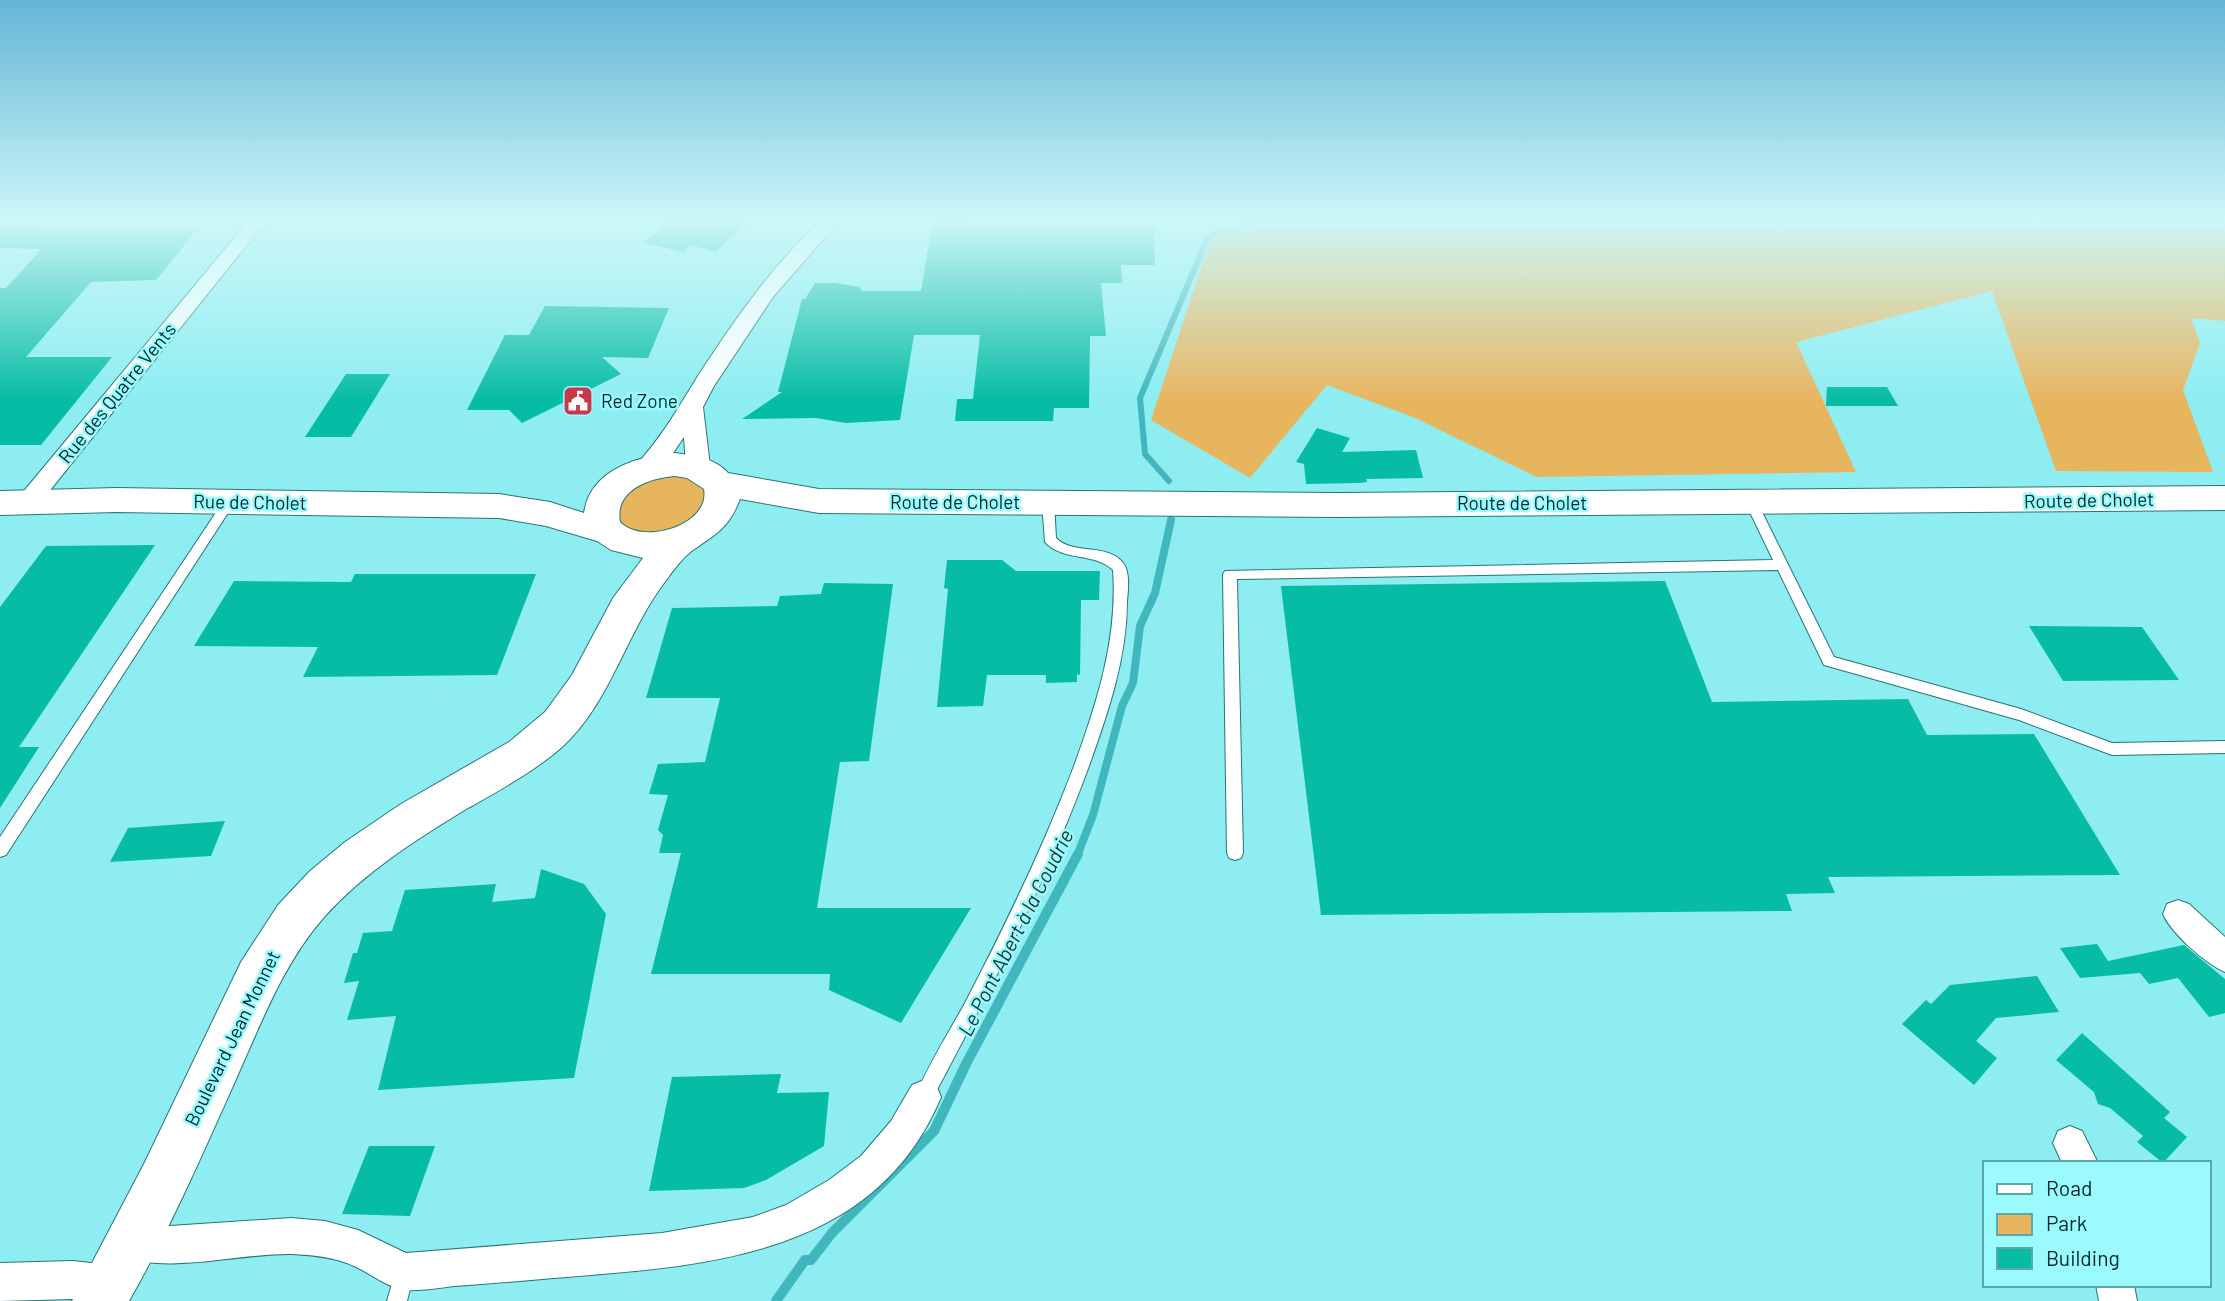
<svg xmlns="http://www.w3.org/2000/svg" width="2225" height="1301" viewBox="0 0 2225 1301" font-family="Barlow,sans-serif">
<rect width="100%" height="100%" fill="#8dedf0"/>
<path fill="#e8b55f" d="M1244,219H2200L2225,221V321L2191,318L2200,343L2183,390L2213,472L2056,471L1992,291L1796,342L1856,472L1537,477L1413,417L1327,385L1250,478L1151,420L1212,234Z
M678,470L710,489L704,512L662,536L620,527L615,498L623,488Z"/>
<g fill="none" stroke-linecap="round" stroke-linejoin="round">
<path stroke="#40b7bc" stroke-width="6" d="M1169,481L1145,454L1140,398L1208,237C1224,227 1244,231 1259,219"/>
<path stroke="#40b7bc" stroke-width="8" d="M1077,856L1093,815L1122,706L1133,683L1140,626L1155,593L1171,520"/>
<path stroke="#40b7bc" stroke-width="10" d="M776,1301L805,1260H811L832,1233L934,1131L966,1064L1078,854"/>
</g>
<path fill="#06bca4" d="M670,219H751L716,252L690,245L683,252L644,243Z
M937,220H965L964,226H1154L1155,265H1121L1122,283H1101L1106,336H1090L1089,408H1054L1053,421H955L957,399H973L980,335H914L900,420L846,423L816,418L742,419L782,392H778L802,299H805L815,283H836L859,287L862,291H921L932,225H936Z
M0,227L198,229L156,280L91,282L26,357H112L41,445H0V288H6L42,249L0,248Z
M545,306L669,308L648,358L602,357L621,374L522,423L509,410H467L505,335H529Z
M346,374H390L351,437H305Z
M1827,387H1887L1898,406H1826Z
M1317,428L1350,438L1342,452L1416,450L1423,478L1366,479L1367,482L1359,483L1306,484L1304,464L1296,462Z
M155,545L19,747H39L0,808V607L46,546Z
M947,560H1002L1016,571H1100L1099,600H1081L1080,675L1077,674V682L1046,683V675H987L983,706L937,707L948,589L944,588Z
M355,574H536L497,675L303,677L318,647L194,646L234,581L351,582Z
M1665,581L1712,702L1908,699L1927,735L2034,734L2120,875L1828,877L1835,893L1786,894L1792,911L1321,915L1281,586Z
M824,583L893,584L869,761L840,762L817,908H971L901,1023L829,990L830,974H651L681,853H659L663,835L658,830L668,795L649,794L658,764L705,762L720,698H646L672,608L777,606L780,596L821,594Z
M2029,626L2142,627L2179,680L2063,681Z
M225,821L211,856L110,862L128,828Z
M541,869L584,884L606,914L574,1078L378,1090L396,1016L347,1020L359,981L344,983L353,953H357L363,933L392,931L405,890L496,884L492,902L535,898Z
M2097,944L2108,961L2184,945L2225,979V1013L2209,1017L2178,978L2149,984L2140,973L2080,978L2060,948Z
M2037,976L2059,1012L1996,1018L1976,1041L1997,1058L1974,1085L1902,1024L1926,1000L1931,1004L1950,985Z
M2082,1033L2170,1112L2164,1118L2187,1137L2163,1163L2137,1142L2143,1136L2110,1108L2098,1104L2094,1092L2056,1060Z
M781,1074L777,1093L829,1092L824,1146L766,1180L744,1188L649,1191L672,1077Z
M369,1146H435L410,1216L342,1214Z"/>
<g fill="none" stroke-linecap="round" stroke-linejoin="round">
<g stroke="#297477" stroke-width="2">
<path id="service" d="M229,498L233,499L235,502L233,505L6,855L0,857V837L225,499Z
M1048,498L1054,502L1056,538C1074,556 1108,542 1124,564C1130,573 1128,591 1127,601C1127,658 1108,713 1089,766C1046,883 988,994 930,1103L924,1106L918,1103L915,1097C928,1065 948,1034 965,1003C1005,926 1043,848 1074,766C1097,703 1118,638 1113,570C1094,552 1064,562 1045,542L1042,502Z
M1751,498L1757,502L1834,657L2021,709L2112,743L2225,741V753L2112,755L2019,720L1824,665L1778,570L1237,579L1243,853L1241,858L1235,860L1229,858L1227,853L1223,574L1225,571L1773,560L1745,502Z
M404,1263L411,1266L414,1273L407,1301H387L397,1266Z"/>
</g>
<g stroke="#297477" stroke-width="2">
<path id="minor" d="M250,219H270L258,231L35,509L27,511L19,509L15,503L19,497Z
M822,219H841L773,297L714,386L703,407L710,466L706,472L698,474L690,472L686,466L684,437C673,452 661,478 640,473L636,467L640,461C665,432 678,408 698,376C734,320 773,265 822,219Z
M2178,900L2189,904L2225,937V972C2206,964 2171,933 2163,914L2167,904Z
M924,1080L936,1085L941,1097C874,1258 703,1266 554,1278C520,1281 487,1284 454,1286C438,1288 422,1291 406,1290C389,1289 370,1273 354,1266C335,1257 312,1255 292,1254C239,1253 168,1275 119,1255L114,1242L119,1229L132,1224L170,1226L291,1218L325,1221L358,1230L406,1253L662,1233L753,1217L786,1205L829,1180L861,1156L891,1121L912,1085Z
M2070,1126L2082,1131L2098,1163H2062L2053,1143L2058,1131Z
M73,1261L109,1265L122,1271L128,1284L122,1297L113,1301L73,1299L0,1301V1263Z
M2096,1285H2134L2137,1301H2099Z"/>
</g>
<g stroke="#297477" stroke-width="2">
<path id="secondary" d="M675,453C694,456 715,458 728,473L819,489L1338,493L2225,486V510L1338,517L819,513L740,499C729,527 719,532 696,548C683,556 673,571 664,583C625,635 610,704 561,748C533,772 500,790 468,808C417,839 366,871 325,916C284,962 262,1021 237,1077C203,1153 170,1229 129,1301H72L144,1164L241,962L278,905L310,871L345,842L401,804L509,742L545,712L572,675L613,598L643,558L611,550L597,541L546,526L499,518L117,512L0,515V491L117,488L499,494L550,502L584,513C590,469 639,456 675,453ZM675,476L687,478L704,489C711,525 643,546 620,522C614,489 651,478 675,476Z"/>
</g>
<use href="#service" fill="#fff" fill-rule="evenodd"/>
<use href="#minor" fill="#fff" fill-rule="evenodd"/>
<use href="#secondary" fill="#fff" fill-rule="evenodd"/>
</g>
<linearGradient id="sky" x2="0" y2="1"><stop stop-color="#65b5d6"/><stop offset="0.55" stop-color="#ccf7f8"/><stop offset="1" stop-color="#ccf7f8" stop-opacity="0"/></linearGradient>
<rect width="2225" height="401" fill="url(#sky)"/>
<defs>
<g id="civic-square" transform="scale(1.575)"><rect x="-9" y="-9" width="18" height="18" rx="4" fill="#c83849" stroke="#9bfafe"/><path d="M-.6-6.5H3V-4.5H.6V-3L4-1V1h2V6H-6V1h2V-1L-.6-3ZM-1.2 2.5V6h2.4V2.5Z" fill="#fff"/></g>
</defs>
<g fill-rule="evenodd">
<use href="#civic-square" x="578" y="401"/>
</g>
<g text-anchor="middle" stroke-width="5" stroke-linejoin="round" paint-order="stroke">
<g font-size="19" fill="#002a2c" stroke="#9bfafe">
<text transform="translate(117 393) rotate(-51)" y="7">Rue des Quatre Vents</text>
<text transform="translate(2089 500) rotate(-1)" y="7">Route de Cholet</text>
<text transform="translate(250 502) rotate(1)" y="7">Rue de Cholet</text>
<text x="955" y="509">Route de Cholet</text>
<text x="1522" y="510">Route de Cholet</text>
<text transform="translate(232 1038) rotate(-64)" y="7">Boulevard Jean Monnet</text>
</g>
<g font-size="19" fill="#002a2c" stroke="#9bfafe" text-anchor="start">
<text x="601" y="408">Red Zone</text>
</g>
<g font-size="21" font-style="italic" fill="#1a3435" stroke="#9bfafe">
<text transform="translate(1016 933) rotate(-63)" y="7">Le Pont Abert à la Coudrie</text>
</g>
</g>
<rect x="1983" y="1161" width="228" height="126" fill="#9bfafe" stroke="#5da7aa" stroke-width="2"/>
<rect x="1997" y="1184" width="35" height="10" fill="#ffffff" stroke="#5da7aa" stroke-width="2"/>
<text x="2046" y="1196" font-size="21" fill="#002a2c">Road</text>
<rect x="1997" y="1214" width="35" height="21" fill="#e8b55f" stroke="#5da7aa" stroke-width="2"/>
<text x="2046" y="1231" font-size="21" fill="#002a2c">Park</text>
<rect x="1997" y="1248" width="35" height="21" fill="#06bca4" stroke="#5da7aa" stroke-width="2"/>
<text x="2046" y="1266" font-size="21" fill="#002a2c">Building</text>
</svg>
